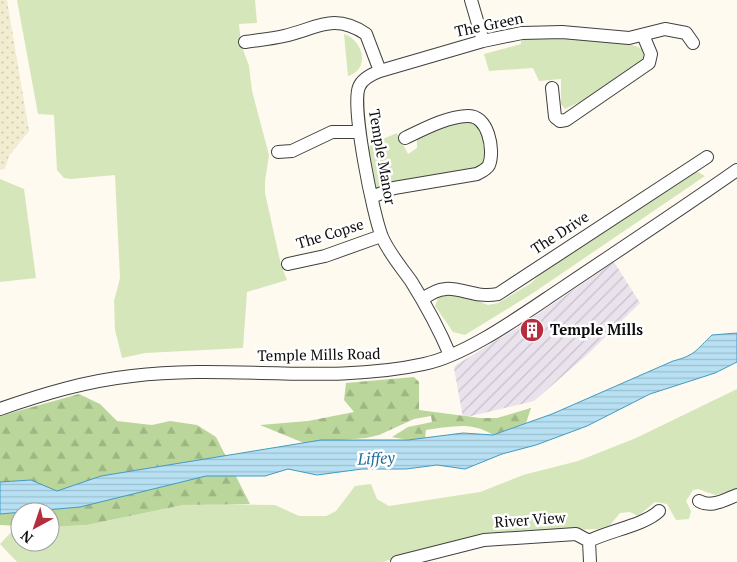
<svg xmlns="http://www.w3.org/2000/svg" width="737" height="562" viewBox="0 0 737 562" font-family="'PT Serif',serif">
<defs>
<pattern id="industrial-furrows" width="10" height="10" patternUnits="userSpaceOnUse" patternTransform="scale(1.25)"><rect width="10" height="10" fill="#eae2ec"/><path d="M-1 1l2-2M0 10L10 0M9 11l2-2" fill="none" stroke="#c8c1c9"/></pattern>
<pattern id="farmland-dots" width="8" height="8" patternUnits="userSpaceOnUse" patternTransform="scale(1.25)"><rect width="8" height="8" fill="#f2edd0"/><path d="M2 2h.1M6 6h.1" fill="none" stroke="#cecab1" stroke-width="1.8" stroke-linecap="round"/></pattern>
<pattern id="forest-firs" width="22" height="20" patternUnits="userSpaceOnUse" patternTransform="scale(1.25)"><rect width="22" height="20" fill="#bad69b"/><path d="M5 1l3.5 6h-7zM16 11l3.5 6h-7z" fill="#9fb684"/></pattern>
<pattern id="water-rules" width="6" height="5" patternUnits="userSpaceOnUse" patternTransform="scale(1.25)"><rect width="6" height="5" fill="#b7e0f2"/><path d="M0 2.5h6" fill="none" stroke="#9cbfce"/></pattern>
</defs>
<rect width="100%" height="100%" fill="#fefaef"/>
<path fill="url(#industrial-furrows)" d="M614,262L640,303L588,354L534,401L463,418L454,368L456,365L522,325Z"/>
<path fill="url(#farmland-dots)" d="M0,0H7L29,131L9,156L5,169L0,170Z"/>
<path fill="#d5e6ba" d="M17,0H255L257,23L239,24L241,44L249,66L252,91L269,155L265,181V193L281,265L287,280L247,292L243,348L145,353L122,358L115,330L114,301L120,278L115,175L71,179L64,178L57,170L54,115L38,114Z
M344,34C363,40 371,69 348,76Z
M521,37C552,38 616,35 642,49L644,59L588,98L565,109L561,104V79L539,81L533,68L489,71L484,54L521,44Z
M460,122C467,122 471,121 476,125C485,133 487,160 480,168L376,188L368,149L371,144L397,133L408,154L417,148V140L424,132Z
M696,171L705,176L533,293L465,335L453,332L435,306L438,298L446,294L476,300L488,305L498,303L530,284L560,256Z
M0,179L24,189L36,278L0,282Z
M737,389V489L715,495L698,489L693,490L686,501L691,511L689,519L676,520L667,504L655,502L638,516L630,512L620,513L610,525L598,529L567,530L420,550L383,562H17L0,544L13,530L10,526H20V542H50V527L87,525L183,505L217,504L275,505L299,516H326L336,511L355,486L371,484L377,499L389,506L480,492L523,475L578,461L636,438Z"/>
<path fill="url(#forest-firs)" d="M414,377L419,382V410L480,418H497L531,408L526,423L493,435C471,421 451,427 426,430L425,438L408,440L392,437L408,427L432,422L431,416L414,419L379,435L366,438L304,443L260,425L308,421L354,412L344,400L346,383Z
M79,394L100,404L117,421L152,425L170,421L197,425L216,437L250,504L183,505L87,525L50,527V512H20V526L0,525V416Z"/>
<path fill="url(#water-rules)" stroke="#429bc4" d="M737,333V362L715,373L650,394L587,426L536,445L502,454L465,469L437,465L406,469H362L317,475L288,469L265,476H206L80,507L0,514V482L31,480L57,491L101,476L321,440H408L463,433L493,435L552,414L673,361C696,355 696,350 712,335Z"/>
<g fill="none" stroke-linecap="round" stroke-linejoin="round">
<g stroke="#404040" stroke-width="14">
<path id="minor" d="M471,0L483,41
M245,42C258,40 271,39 284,36C316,29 333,12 366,34L380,71
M552,88L555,117L560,121L566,120L649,63L651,54L643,35
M278,152L292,151L332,132H359
M372,197L394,188L477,174C481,172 487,169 489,165C495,150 488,114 467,116C446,117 424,129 405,138
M288,264L325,256L381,236
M423,299C452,276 466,300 498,294L707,157
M450,355C439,329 426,305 411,281C401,267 389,253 382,237C373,215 351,106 359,87C362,79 372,74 380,71L483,41L522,33L562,32L629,38L665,29L686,33L693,43
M0,409C43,394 86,381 132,376C229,364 328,385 424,364C468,355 526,312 564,287C622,248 680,210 737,170
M699,501C711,508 724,500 737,495
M589,541C608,531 645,525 659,511
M589,541L590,562
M397,562L484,540L576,534L589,541"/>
</g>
<use href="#minor" stroke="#fff" stroke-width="12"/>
</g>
<defs>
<g id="building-disc" transform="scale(1.25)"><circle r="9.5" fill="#b52e3f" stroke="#fff"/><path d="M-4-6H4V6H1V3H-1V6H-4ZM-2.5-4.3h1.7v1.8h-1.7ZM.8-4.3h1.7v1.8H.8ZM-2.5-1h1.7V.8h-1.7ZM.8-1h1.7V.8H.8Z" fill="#fff"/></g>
</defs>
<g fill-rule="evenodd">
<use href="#building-disc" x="532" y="330"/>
</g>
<g text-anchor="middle" stroke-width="5" stroke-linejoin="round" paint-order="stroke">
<g font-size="15" fill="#0d0d0d" stroke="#fff">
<text transform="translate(489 25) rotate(-12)" y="5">The Green</text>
<text transform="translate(382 157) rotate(80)" y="5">Temple Manor</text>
<text transform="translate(560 233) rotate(-33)" y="5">The Drive</text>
<text transform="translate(330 234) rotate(-17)" y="5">The Copse</text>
<text transform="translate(319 355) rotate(-1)" y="5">Temple Mills Road</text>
<text transform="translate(530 520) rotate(-4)" y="5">River View</text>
</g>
<g font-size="15" font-weight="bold" fill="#0d0d0d" stroke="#fff" text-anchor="start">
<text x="550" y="335">Temple Mills</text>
</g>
<g font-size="16" font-style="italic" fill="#1f6c97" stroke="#fff">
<text transform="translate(376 458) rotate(-2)" y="6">Liffey</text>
</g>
</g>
<g transform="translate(35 527) rotate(220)"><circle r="24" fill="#ffffff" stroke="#9e9e9e"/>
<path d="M0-4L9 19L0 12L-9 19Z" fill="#b52e3f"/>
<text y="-8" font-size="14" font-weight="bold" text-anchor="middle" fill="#0d0d0d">N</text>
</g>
</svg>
